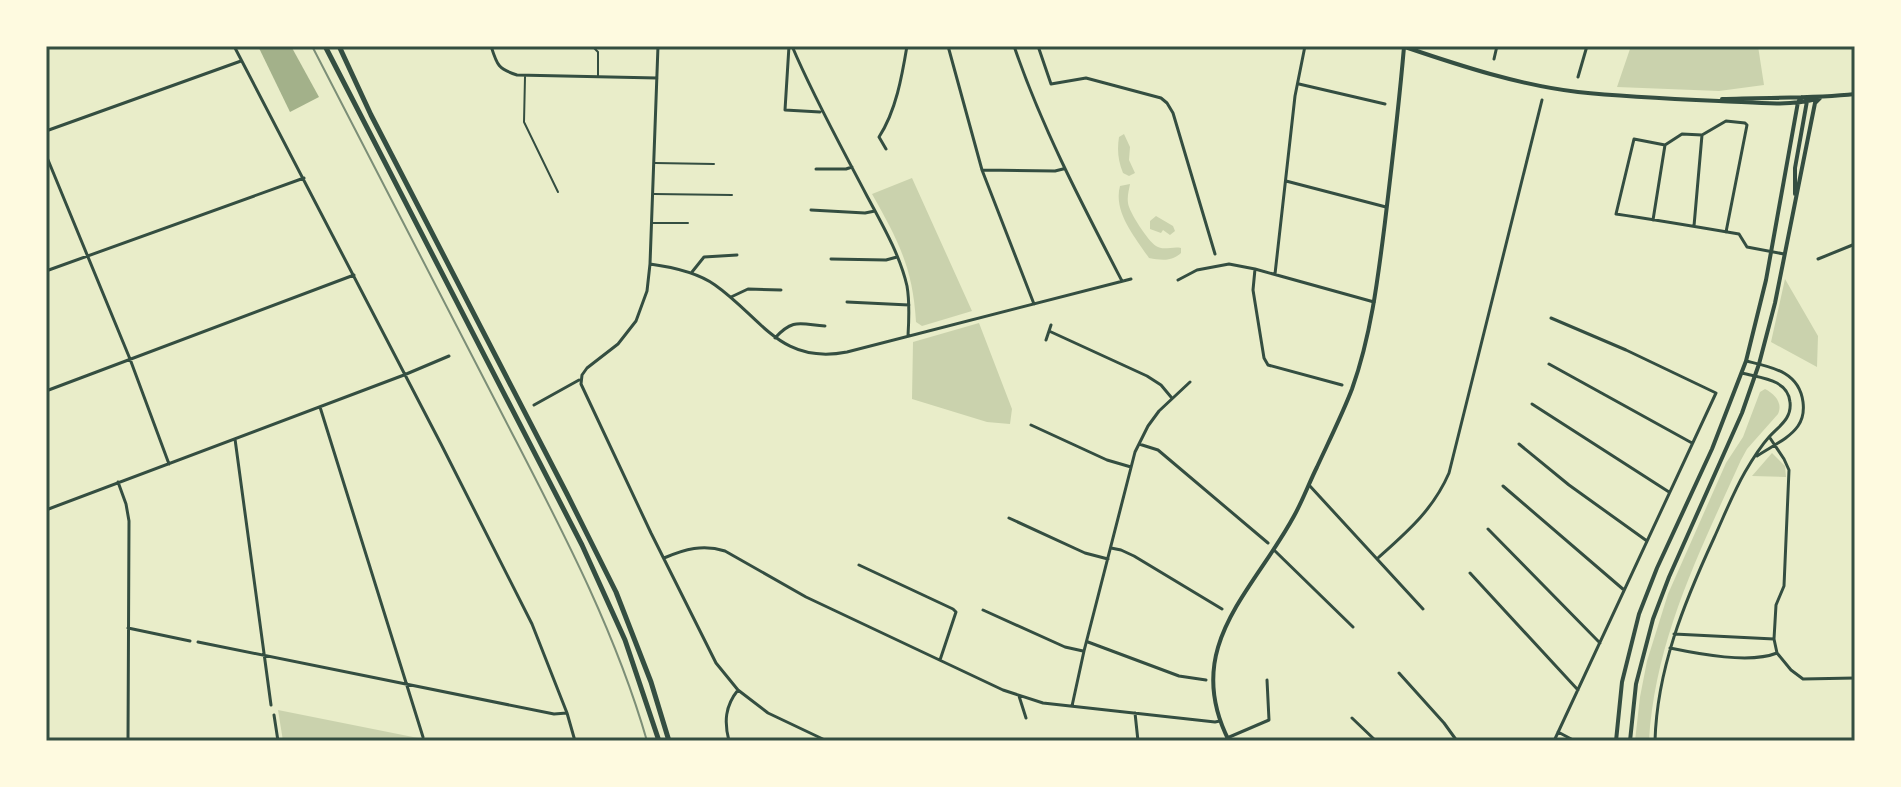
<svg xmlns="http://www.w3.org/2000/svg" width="1901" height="787" viewBox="0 0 1901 787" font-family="'Zilla Slab',serif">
<rect width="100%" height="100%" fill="#e9edc9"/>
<path fill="#cad2ad" d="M1631,46H1758L1764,85L1719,91L1617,87Z
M1124,134L1130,147L1129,160L1135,173L1129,176L1123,173C1118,161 1117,150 1119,137Z
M912,178L972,311L922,326L916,322C913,268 898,240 872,194Z
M1130,184C1129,190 1127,196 1128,203C1129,212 1148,241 1156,246C1163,251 1173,246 1181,248V253C1171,262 1161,260 1149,258C1135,237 1113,212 1120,186Z
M1156,216L1173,226L1175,231L1170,235L1163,230L1161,233L1150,229V221Z
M1785,279L1818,336L1817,367L1771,342Z
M979,323L1012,409L1010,424L987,422L912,399L913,342Z
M1765,389C1775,394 1783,403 1778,414L1747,449L1741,460C1700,551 1655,639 1649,741H1635L1640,697L1647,661L1668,594L1726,463L1743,437L1760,392Z
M1772,453L1785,466L1786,477L1752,476Z
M278,710L433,741H283Z"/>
<path fill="#a3b18a" d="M258,46H291L319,97L290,112Z"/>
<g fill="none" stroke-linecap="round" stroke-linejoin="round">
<path stroke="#344e41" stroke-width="2" d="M592,46L598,52V77
M525,77L524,122L558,192
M655,163L714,164
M654,194L732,195
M653,223H688"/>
<path stroke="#344e41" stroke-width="3" d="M234,46L441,444L532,624L567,713L575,741
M491,46C497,65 498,69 517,75L657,78
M658,46L650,264L647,291L636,321L618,344L587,368L582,375L581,384L651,533L716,663L738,690L768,713L827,741
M789,46L785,110L820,112
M792,46C814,98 841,146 867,196C882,224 900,255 907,286C910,303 909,319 908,336
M948,46L982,170L1034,304
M1014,46C1042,128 1082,204 1122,281
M1038,46L1051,84L1086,78L1161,98L1167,103L1173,113L1215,254
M1494,59L1497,46
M1578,77L1587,46
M1299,84L1385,104
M46,131L241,61
M886,149L879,137C896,111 902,76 907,46
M46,155L130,359L169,464
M816,169H846L852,167
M983,170L1055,171L1063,169
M1286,181L1386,207
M811,210L865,213L875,211
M1653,220L1665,145
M1694,226L1702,135
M1726,232L1747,125L1745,123L1726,121L1702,135L1682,134L1665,145L1634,139L1616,214C1657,220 1698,227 1739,234L1747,247L1784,254
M831,259L886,260L897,257
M1818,259L1855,244
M650,264C672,267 697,272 715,285C762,318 780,365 847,352L1131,279
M1255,269L1253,290L1264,358L1268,365L1342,385
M46,271L304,178
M692,272L704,257L737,255
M1275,274L1295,96L1305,46
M1178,280L1197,270L1229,264L1255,269L1374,302
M731,297L748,289L781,290
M847,302L909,305
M1551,318L1626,350L1716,393L1554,741
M1049,331L1147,376L1161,385L1171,397
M775,338C793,318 800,324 825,326
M1046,340L1051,325
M1746,361C1771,367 1799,371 1803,402C1804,410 1803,419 1798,426C1789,439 1770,447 1757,456
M1549,364L1692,443
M46,391L354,275
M1532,404L1669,492
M534,405L579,380
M320,407L423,737
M1031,425L1107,460L1131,467
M235,439L271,705
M1139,444L1158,450L1268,543
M1519,444L1569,485L1647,541
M118,482L126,504L129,521L128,741
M1309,485L1423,609
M1503,486L1624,590
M46,510L404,375L449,356
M1009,518L1085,553L1108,559
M1488,529L1600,643
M1111,548L1121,550L1134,556L1222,609
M1274,550L1353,627
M664,558C685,549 703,544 725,551L806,597L1003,690L1043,703L1215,722L1220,721
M1378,558C1407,532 1433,510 1449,473L1542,100
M859,565L953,609L956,612L940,660
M1470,573L1578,690
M983,610L1065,647L1083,651
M128,628L190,641
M1674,634L1774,639L1776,605L1784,586L1789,470L1784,459L1770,438
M1774,639L1777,653L1791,670L1803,679L1855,678
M198,642L554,714L567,713
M1088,642L1179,676L1206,680
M1670,648C1699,654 1750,664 1777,653
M1399,673L1444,723L1457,741
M1019,696L1026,718
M1072,706L1084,651L1135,452L1148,426L1159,411L1190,382
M1135,713L1138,741
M274,715L278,741
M1352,718L1376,741
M1558,732L1575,741
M1227,738L1269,720L1267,680
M46,739L47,741
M729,741C724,722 725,706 738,690
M1655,741C1657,669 1684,603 1714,538C1724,516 1733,493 1745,472C1752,460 1760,447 1769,437C1779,426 1792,419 1790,402C1788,379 1760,378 1742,373"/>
<path stroke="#344e41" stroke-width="4" d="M1405,47C1461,66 1519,85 1578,92C1625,97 1672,99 1719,101C1751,102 1786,107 1817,99
M1722,99C1767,97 1811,99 1855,94
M1795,194V168L1807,101
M1229,741C1181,647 1253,592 1294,516C1303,500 1309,483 1317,467C1329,441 1342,415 1352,389C1371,336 1378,278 1385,222C1392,164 1399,105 1404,47
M1616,741L1622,682L1639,614L1657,568L1712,449L1746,361L1766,280L1798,102L1802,97
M1630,741L1636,684L1653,619L1669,577L1742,413L1759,364L1775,303L1815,103L1820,98"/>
<path stroke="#344e41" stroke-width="5" d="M325,46L582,545L625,640L659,741
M339,46L371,115L567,494L616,592L651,682L669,741"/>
<path stroke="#7c8e77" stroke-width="2" d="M312,46C374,167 437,287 499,408C555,517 613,623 647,741"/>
</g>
<rect width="1901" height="787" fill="none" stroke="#fefae0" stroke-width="96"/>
<rect x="48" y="48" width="1805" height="691" fill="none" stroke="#344e41" stroke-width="3"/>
</svg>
